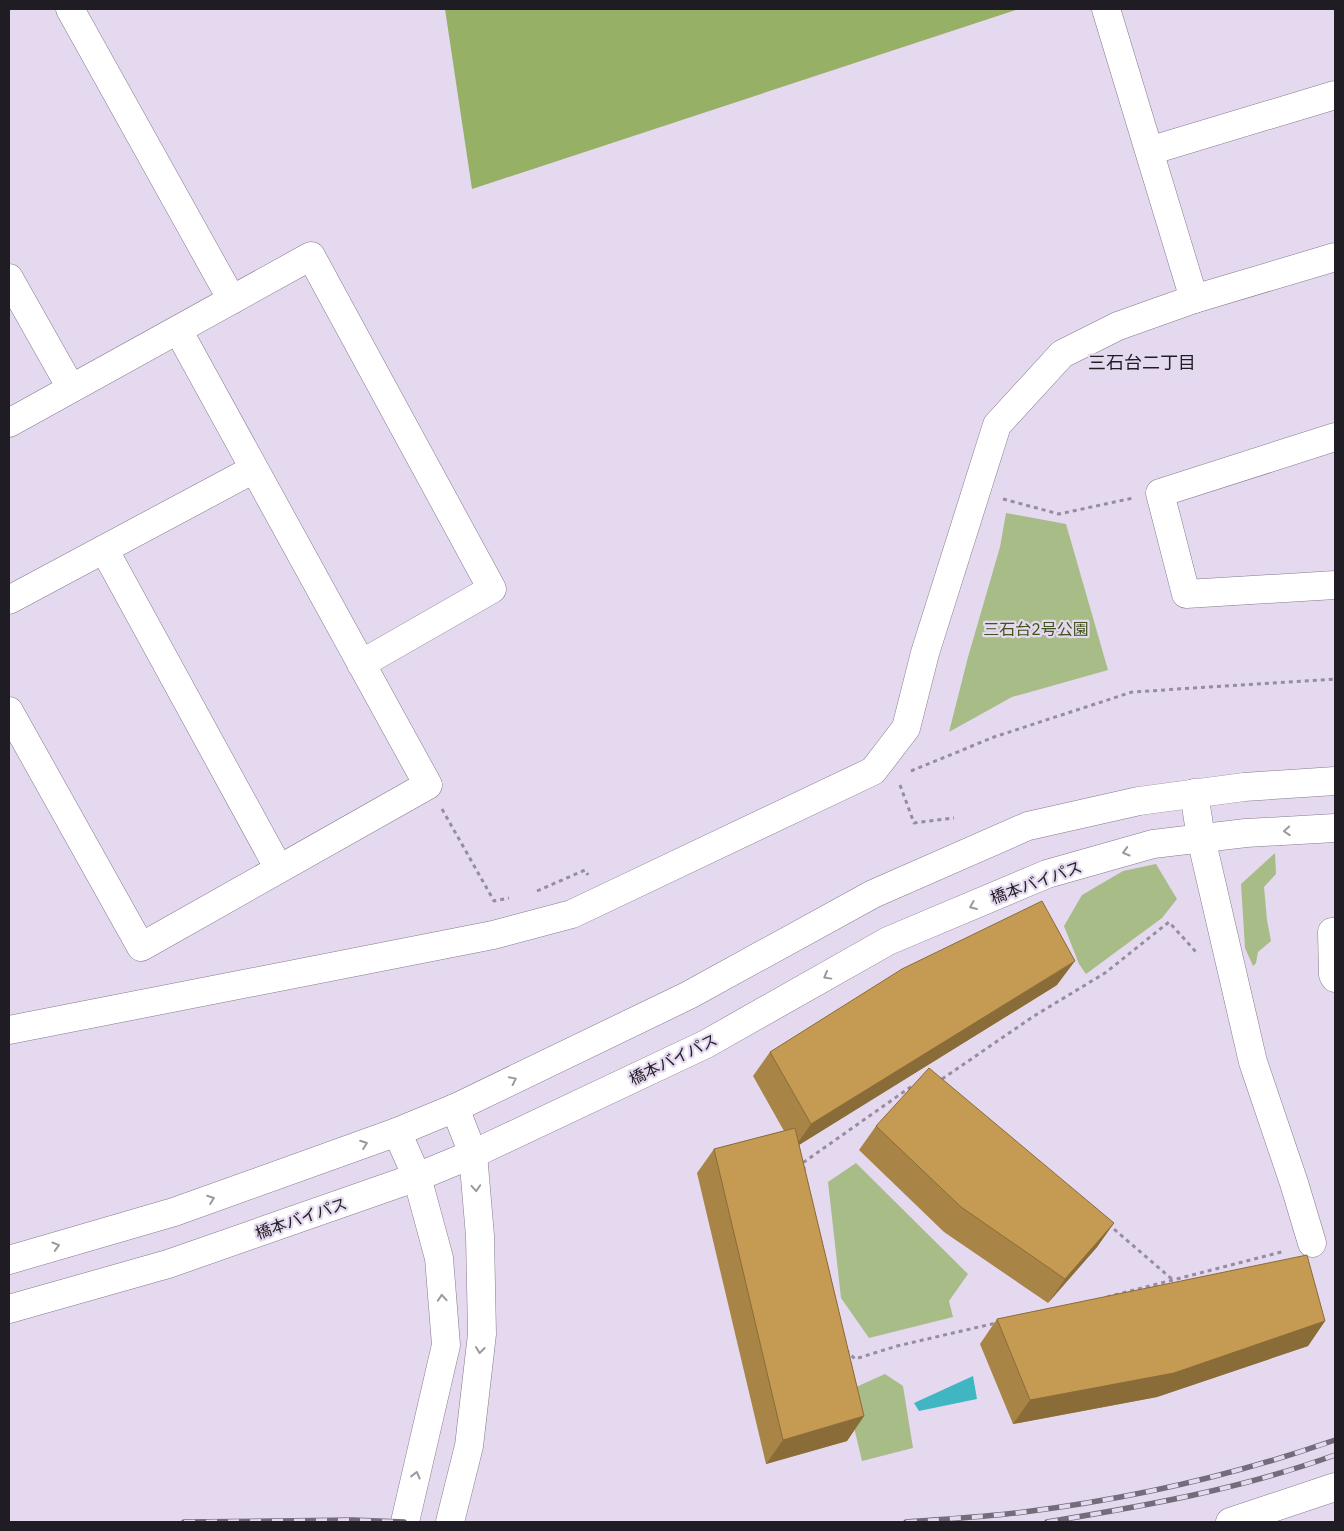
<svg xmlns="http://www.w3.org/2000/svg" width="1344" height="1531" viewBox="0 0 1344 1531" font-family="'IBM Plex Sans','Noto Sans JP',sans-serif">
<rect width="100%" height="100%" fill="#e5d9f0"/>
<path fill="#a8bc87" d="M1006,513L1066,524L1108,670L1012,697L949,732L968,657L1000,547Z
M1275,853L1276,874L1264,887L1267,920L1271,941L1258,952L1256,963L1253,966L1245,948L1241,884Z
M1156,864L1177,899L1162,918L1086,974L1079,964L1064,926L1082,895L1123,871Z
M856,1163L968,1274L949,1301L953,1317L869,1338L841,1298L828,1182Z
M885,1374L903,1386L913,1448L862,1461L853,1423L856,1387Z"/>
<path fill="#96b066" d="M445,9H1019L472,189Z"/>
<path fill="#41b6c3" d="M973,1376L977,1399L919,1411L914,1403Z"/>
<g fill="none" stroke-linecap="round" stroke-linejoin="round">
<g stroke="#84798d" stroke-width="29">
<path id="minor" d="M70,9L232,300
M1106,9L1194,299
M1149,151L1335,95
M9,278L71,388
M9,423L311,256L492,589L361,664
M1335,437L1160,493L1186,594L1335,585
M104,549L279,869
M9,600L254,469
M9,711L141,947L428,785L178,330
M1194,793L1201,838L1253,1062L1294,1183L1312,1243
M1335,932H1332L1333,975L1335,978
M1230,1522L1335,1487"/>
</g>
<g stroke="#84798d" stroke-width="29">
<path id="tertiary" d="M9,1030L493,935L572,914L873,771L906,728L925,653L997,425L1062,354L1118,326L1194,299L1335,257
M397,1132L417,1177L439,1258L446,1345L405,1522
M450,1522L469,1446L482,1334L480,1236L473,1154L455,1108"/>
</g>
<g stroke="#84798d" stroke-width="29">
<path id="trunk" d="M9,1260L174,1212L397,1132L455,1108L689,995L873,894L1028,826L1139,801L1244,787L1335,781
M9,1309L168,1264L417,1177L473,1154L706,1044L888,941L1047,874L1153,844L1246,833L1335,828"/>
</g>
<path stroke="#968d9e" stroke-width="3" stroke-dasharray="4 4" stroke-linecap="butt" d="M1003,499L1059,514L1133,498
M911,771L994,737L1132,692L1335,679
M900,785L914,823L954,818
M442,809L494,901L509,898
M537,891L585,870L588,875
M942,1079L1034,1016L1105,973L1169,922L1196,952
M804,1171V1162L912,1086L917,1085
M1108,1224L1173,1280
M1107,1297L1285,1251
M846,1350L855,1359L897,1346L996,1323"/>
<use href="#minor" stroke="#fff" stroke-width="28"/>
<use href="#tertiary" stroke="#fff" stroke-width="28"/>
<use href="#trunk" stroke="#fff" stroke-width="28"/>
<g stroke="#736c7a" stroke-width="5.5">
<path id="rail" d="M184,1522L353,1520L404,1522
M906,1522C945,1519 985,1517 1024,1512C1129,1499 1235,1475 1335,1440
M1047,1522C1144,1506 1242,1489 1335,1455"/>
</g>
<use href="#rail" stroke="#e5d9f0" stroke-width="4" stroke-dasharray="11" stroke-linecap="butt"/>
</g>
<path fill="#a98447" d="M1057,985L799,1145L864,1416L847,1441L766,1464L697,1173L714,1149L784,1131L753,1076L770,1052Z
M876,1126L1114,1223L1097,1247L1048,1303L944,1232L859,1150Z
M997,1319L1325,1321L1308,1346L1157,1397L1013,1424L980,1344Z"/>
<path fill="#8a6c39" d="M1075,961L1057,985L794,1148L811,1124Z
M1114,1223L1097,1247L1048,1303L1065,1279Z
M1325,1321L1308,1346L1157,1397L1013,1424L1030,1400Z
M864,1416L847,1441L766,1464L783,1440Z"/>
<path fill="#c59a52" stroke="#8a6c39" d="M1042,901L1075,961L811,1124L770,1052L902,969Z
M929,1068L1114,1223L1065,1279L961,1207L876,1126Z
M795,1128L864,1416L783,1440L714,1149Z
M1307,1255L1325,1321L1174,1373L1030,1400L997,1319Z"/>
<defs><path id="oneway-chevron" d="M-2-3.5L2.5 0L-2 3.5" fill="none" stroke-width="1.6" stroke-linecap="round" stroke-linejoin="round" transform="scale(1.25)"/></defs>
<g stroke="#9b999c">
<use href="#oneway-chevron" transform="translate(1287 831) rotate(176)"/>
<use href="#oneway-chevron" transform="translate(1126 852) rotate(164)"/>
<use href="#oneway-chevron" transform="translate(973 906) rotate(157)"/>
<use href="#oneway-chevron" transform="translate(827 976) rotate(151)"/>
<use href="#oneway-chevron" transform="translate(513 1080) rotate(-26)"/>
<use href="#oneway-chevron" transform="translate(364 1144) rotate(-20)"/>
<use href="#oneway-chevron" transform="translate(476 1188) rotate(86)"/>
<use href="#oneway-chevron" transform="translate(211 1199) rotate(-20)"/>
<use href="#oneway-chevron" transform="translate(56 1246) rotate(-16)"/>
<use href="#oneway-chevron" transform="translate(442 1298) rotate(-94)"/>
<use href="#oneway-chevron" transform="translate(480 1350) rotate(96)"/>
<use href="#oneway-chevron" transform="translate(416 1475) rotate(-76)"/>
</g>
<g text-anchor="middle" stroke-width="4.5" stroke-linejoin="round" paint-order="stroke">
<g font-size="16" fill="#41521d" stroke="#e5d9f0">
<text x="1036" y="635">三石台2号公園</text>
</g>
<g font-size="16" fill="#201c24" stroke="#e5d9f0">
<text transform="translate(1036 882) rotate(-20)" y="6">橋本バイパス</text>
<text transform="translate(673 1059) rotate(-26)" y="6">橋本バイパス</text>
<text transform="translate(301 1218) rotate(-19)" y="6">橋本バイパス</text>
</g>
<g font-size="18" fill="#201c24" stroke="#e5d9f0">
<text x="1142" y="369">三石台二丁目</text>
</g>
</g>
<rect width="1344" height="1531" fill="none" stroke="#201c24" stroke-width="20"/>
</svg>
